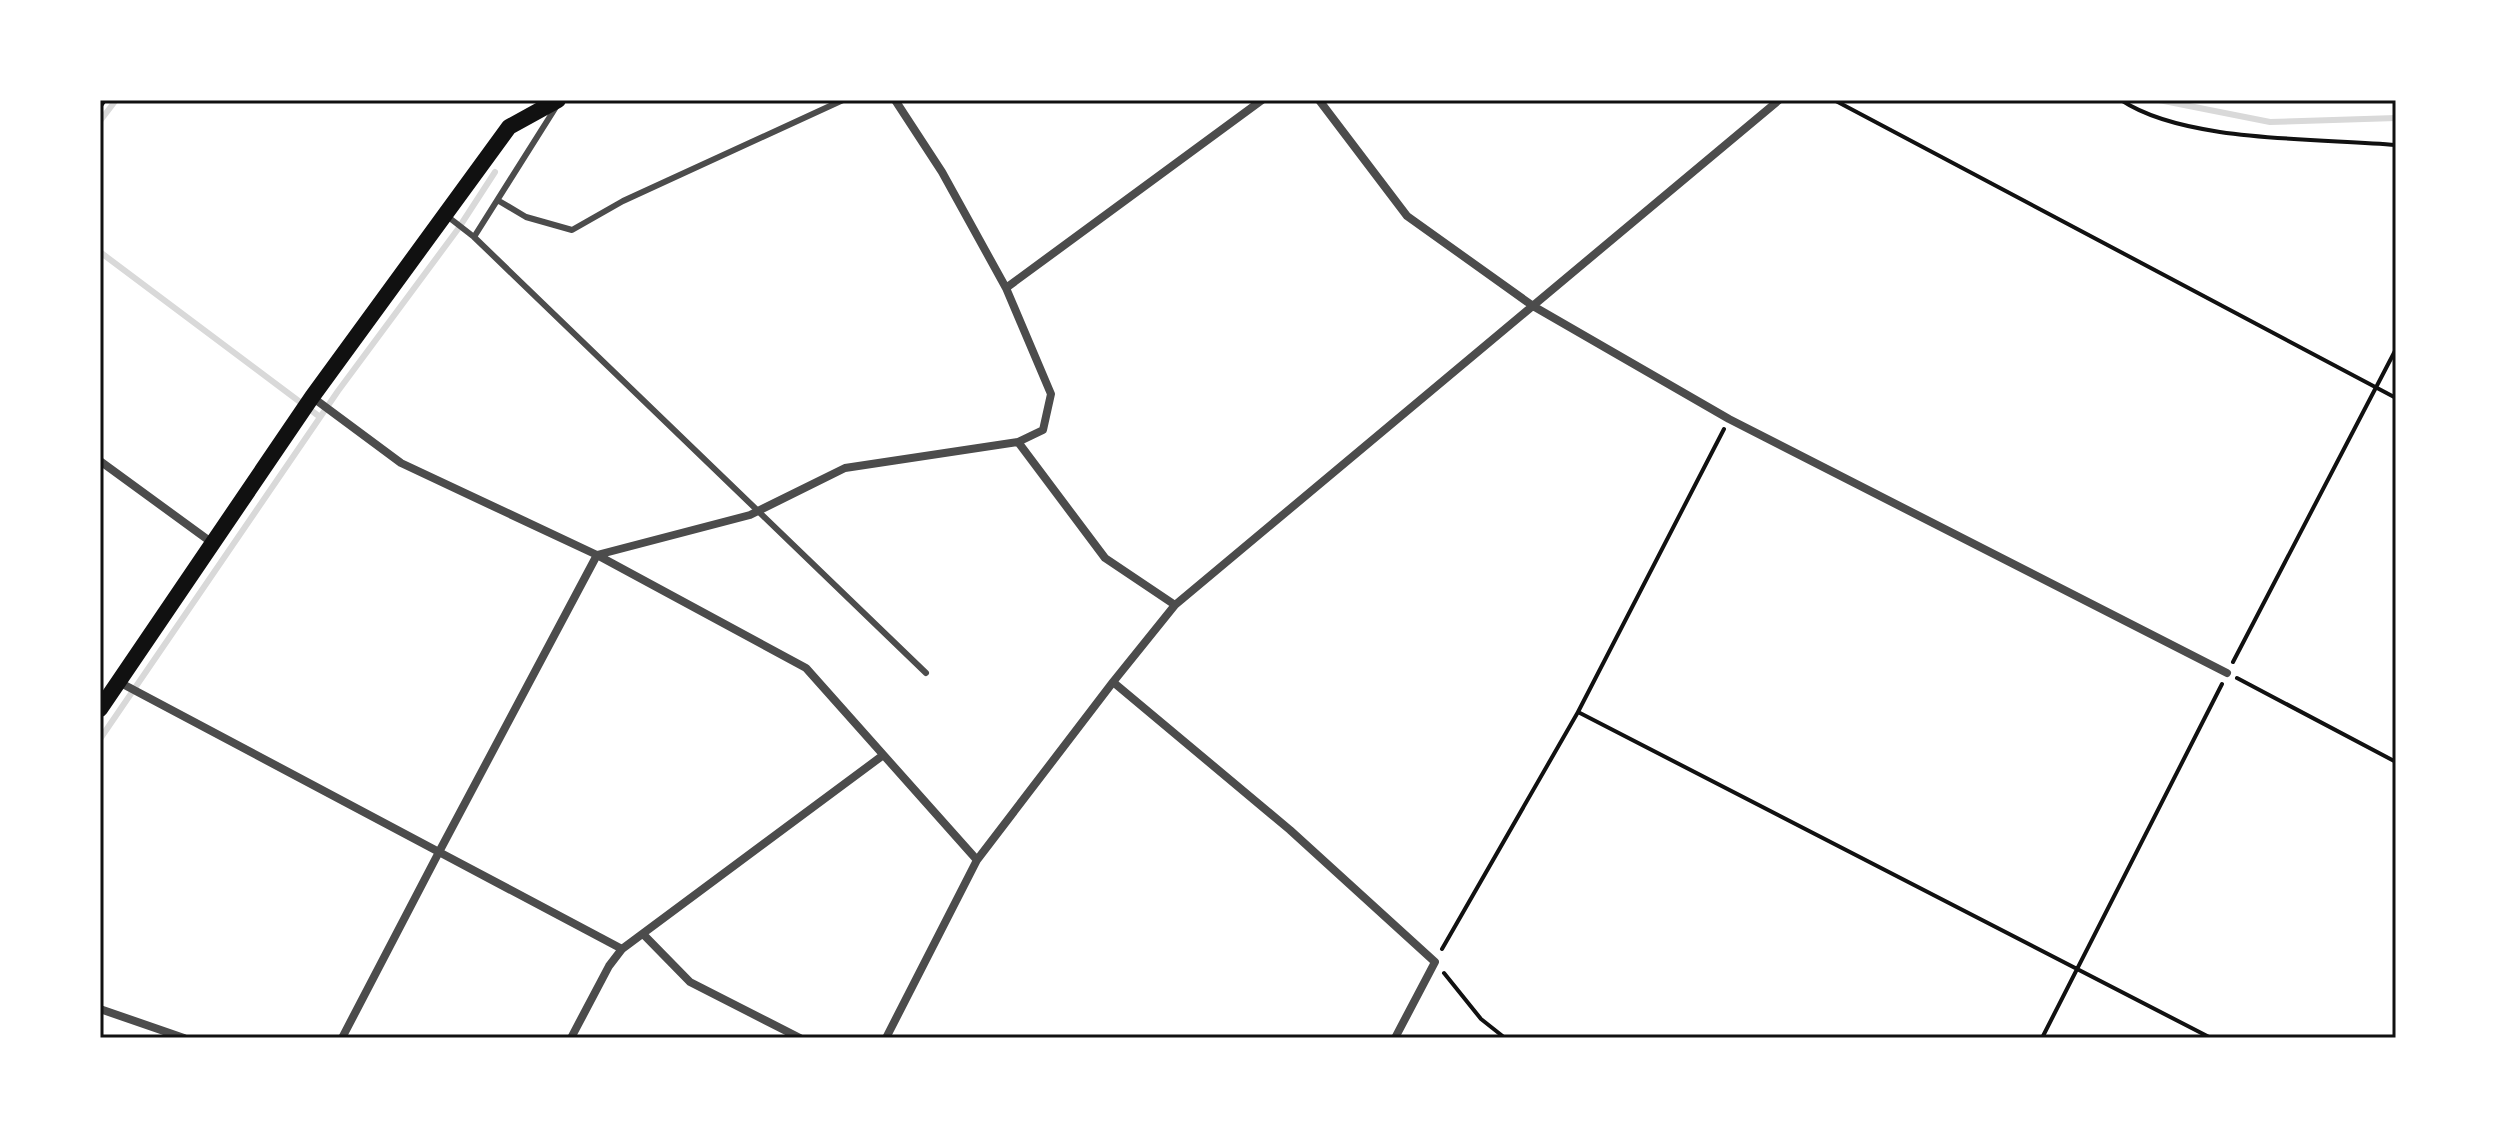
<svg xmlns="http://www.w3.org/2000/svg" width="2496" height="1138" viewBox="0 0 2496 1138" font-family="'Public Sans',sans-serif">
<rect width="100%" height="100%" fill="#fff"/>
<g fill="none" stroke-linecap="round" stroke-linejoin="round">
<path stroke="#d9d9d9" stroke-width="6" d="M2159,100L2270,122L2396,118
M100,121L116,100
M100,252L320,417
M100,739L338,391L458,229L495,172"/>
<path stroke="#111" stroke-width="4" d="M1834,100L2396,398
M2121,100C2185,143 2319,138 2396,145
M100,107L105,100
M2233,662L2396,349
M2237,678L2396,762
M1578,712L2211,1038
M1442,949L1578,712L1724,429
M1444,973L1481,1019L1505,1038
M2042,1038L2222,684"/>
<path stroke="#4c4c4c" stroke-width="6" d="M499,201L526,217L572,230L623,201L843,100
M447,216L474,237L556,107
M474,237L926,673"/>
<path stroke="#4c4c4c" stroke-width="8" d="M1319,100L1407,216L1533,306L1729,419L2227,673
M1006,288L1262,100
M312,397L401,463L597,555L806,668L977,860L1113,682L1290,830L1435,962L1395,1038
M1018,442L1105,558L1175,605
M100,461L211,542
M117,681L439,852L597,555L750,515L845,468L1018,442L1043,430L1051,394L1006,288L942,172L895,100
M1113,682L1175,605L1779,100
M643,934L690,982L800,1038
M100,1009L184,1038
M342,1038L439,852L622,949
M571,1038L609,966L622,949L882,756
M886,1038L977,860"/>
<path stroke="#111" stroke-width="16" d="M100,709L312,397L509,127L558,100"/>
</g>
<rect width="2496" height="1138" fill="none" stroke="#ffffff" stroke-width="204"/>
<rect x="102" y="102" width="2292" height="934" fill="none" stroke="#111" stroke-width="3"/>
</svg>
